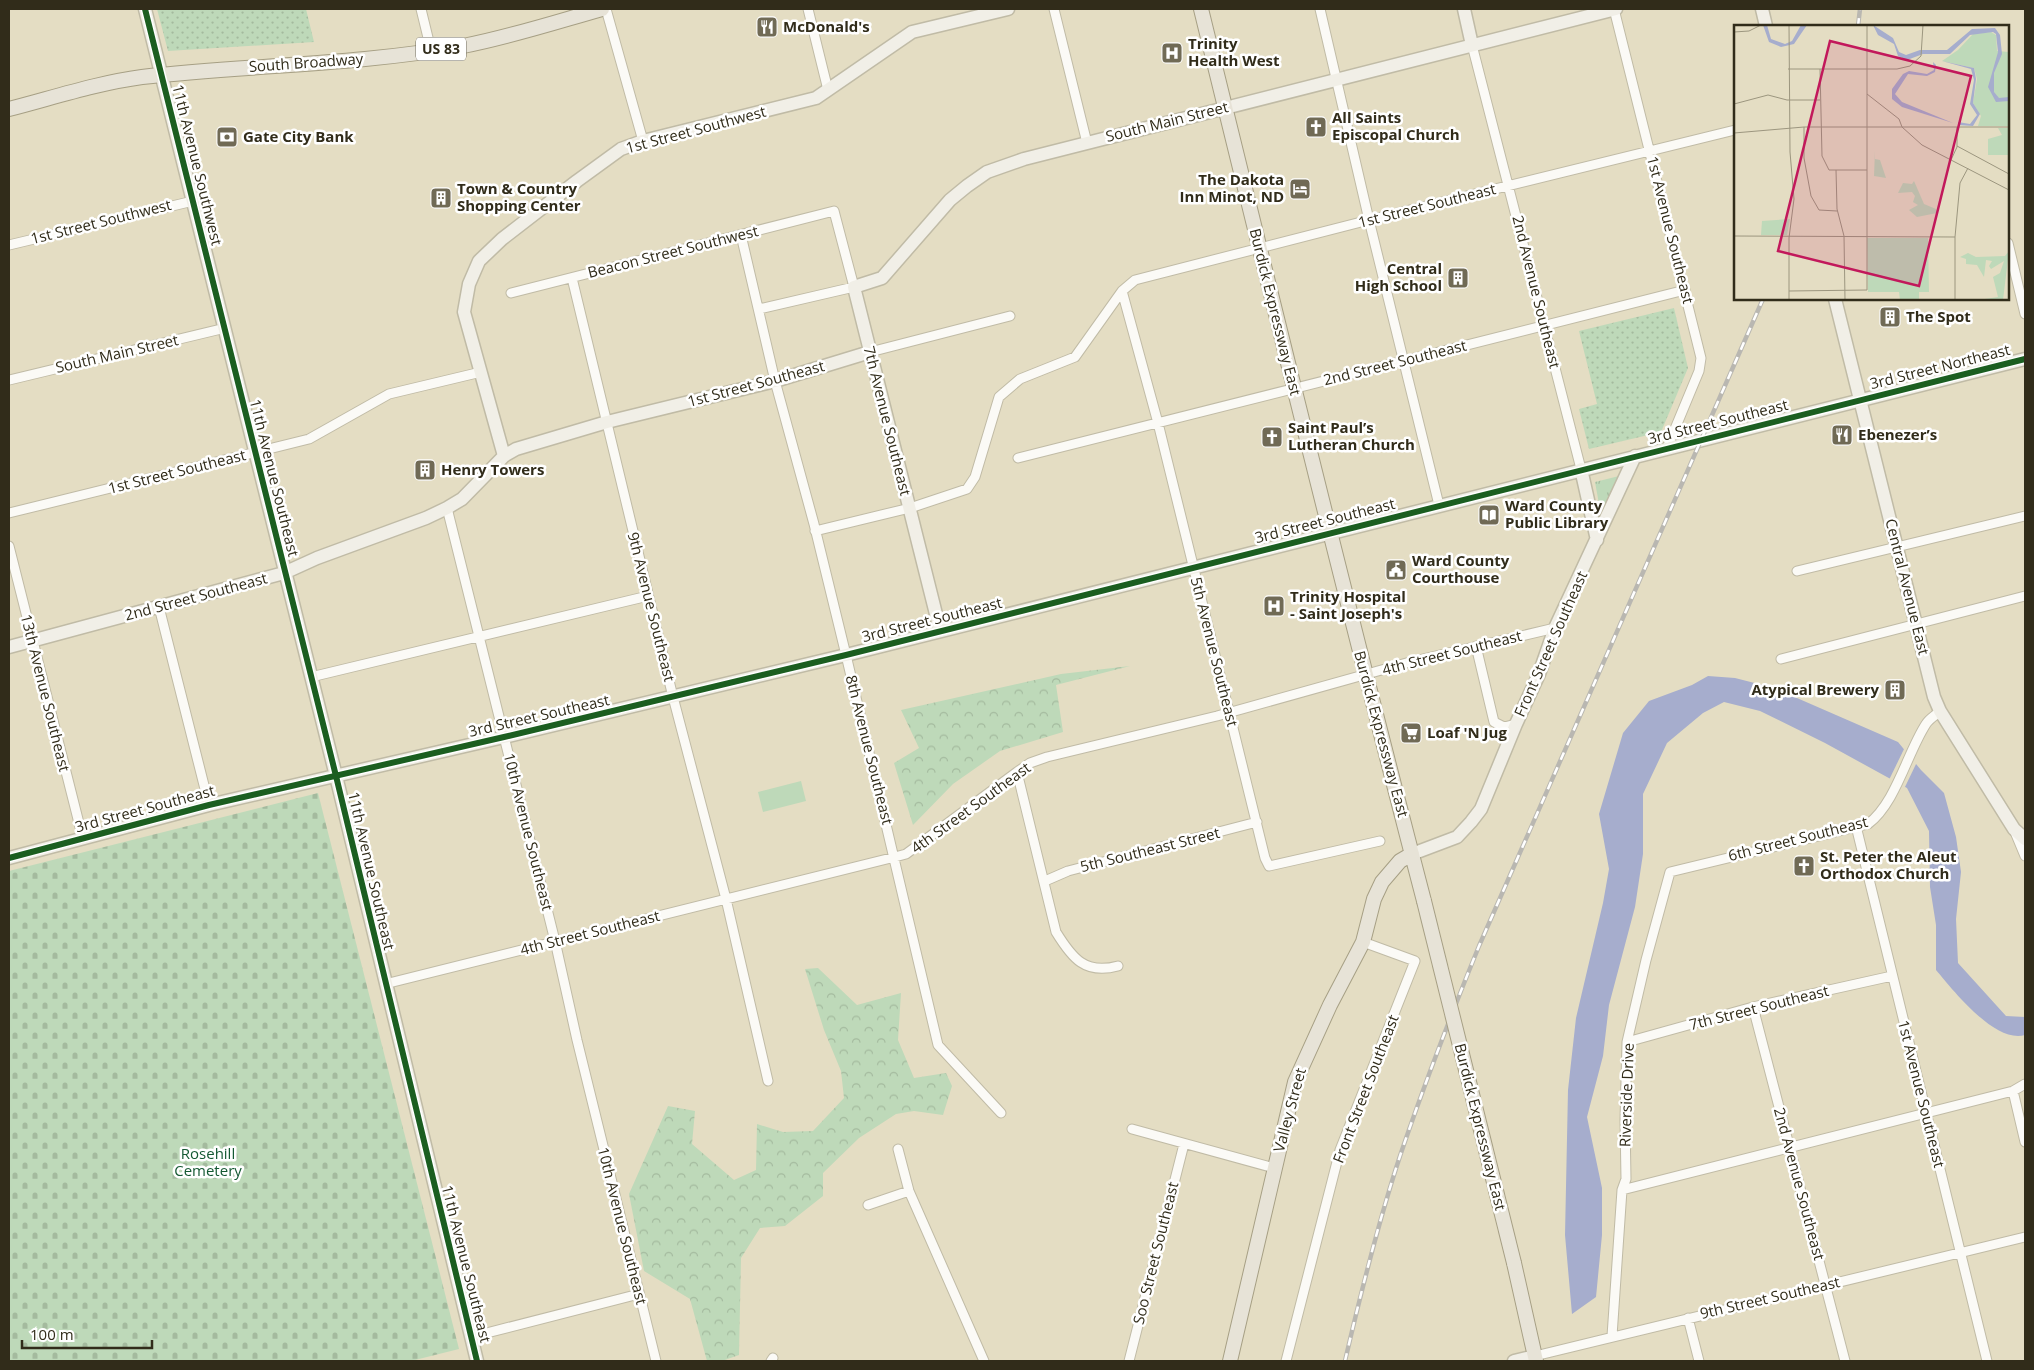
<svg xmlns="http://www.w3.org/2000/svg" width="2034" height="1370" viewBox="0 0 2034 1370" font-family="'Open Sans',sans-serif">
<defs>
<pattern id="grass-tufts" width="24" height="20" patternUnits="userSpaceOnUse" patternTransform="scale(1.25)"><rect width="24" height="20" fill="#bed9b9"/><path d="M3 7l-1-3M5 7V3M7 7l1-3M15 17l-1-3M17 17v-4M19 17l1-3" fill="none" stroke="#a4ba9e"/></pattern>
<pattern id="forest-crowns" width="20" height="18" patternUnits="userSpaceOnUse" patternTransform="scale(1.25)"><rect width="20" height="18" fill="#bed9b9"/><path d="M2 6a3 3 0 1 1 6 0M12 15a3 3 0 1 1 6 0" fill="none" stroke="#a4ba9e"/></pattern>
<pattern id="cemetery-stones" width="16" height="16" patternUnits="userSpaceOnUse" patternTransform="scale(1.25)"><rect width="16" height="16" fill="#bed9b9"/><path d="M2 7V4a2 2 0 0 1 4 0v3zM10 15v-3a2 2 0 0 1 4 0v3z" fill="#a4ba9e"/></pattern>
<pattern id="park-dots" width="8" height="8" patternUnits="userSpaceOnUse" patternTransform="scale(1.25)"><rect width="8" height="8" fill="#bed9b9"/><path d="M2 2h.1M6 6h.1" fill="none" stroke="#a4ba9e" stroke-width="1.8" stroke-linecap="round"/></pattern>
</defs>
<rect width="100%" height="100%" fill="#e4ddc3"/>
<path fill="url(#grass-tufts)" d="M1619,476L1601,515L1595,482Z"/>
<path fill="url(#forest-crowns)" d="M1130,666L1056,685L1063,732L1000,751L953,784L913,825L894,763L919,748L901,710L1061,674Z
M818,968L857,1005L901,993L898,1040L914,1078L946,1073L952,1086L943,1115L914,1111L896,1114L859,1138L823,1173V1196L785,1226L760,1228L741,1258L739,1355L722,1361H707L690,1299L644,1271L629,1194L668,1106L695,1111L692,1144L734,1180L756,1170L757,1124L783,1132L813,1131L844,1098L841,1071L824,1030L805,969Z"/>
<path fill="url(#cemetery-stones)" d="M318,793L459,1349L411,1361H9V871Z"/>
<path fill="url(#park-dots)" d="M157,9H306L314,42L168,51Z
M1674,308L1688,368L1661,432L1589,449L1579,409L1597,404L1579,331Z"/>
<path fill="#bed9b9" d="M801,781L806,801L763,812L758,792Z"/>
<path fill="#a6adcd" d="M1708,676L1735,678L1774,688L1898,742L1921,770L1944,793L1956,837L1961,872L1956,919L1958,963L2006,1016L2025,1017V1035C1995,1044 1953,990 1936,970V925L1930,887L1929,831L1907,788L1825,743L1760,711L1724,702L1703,713L1667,743L1643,794V854L1635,907L1609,1005L1603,1056L1587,1117L1602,1188V1235L1596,1297L1572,1314L1565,1235L1568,1090L1576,1018L1603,903L1609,869L1599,814L1623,733L1649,701L1692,685Z"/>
<path fill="#e4ddc3" d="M1905,747L1917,762L1904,789L1889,780Z"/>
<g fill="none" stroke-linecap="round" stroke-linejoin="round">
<g stroke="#c0bba6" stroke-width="11">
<path id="street" d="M421,9L431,50
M606,9L643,141
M808,9L828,90
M1054,9L1087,143
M1320,9L1369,220L1439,505
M1614,9L1701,358L1699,371L1667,448
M1472,45L1581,469
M741,235L775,381L814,524L846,655L938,1045L1001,1113
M2008,243L2025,314
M9,245L193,201
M572,278L673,697L726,899L768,1081
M1122,291L1158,423L1265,858L1269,866L1380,841
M511,293L834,211L854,287L759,309
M870,352L1010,316
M9,380L225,328
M1018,458L1685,290
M447,508L555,941L577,1040L656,1361
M9,513L309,439L389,394L481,372
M815,531L910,508L967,489L975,477L999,397L1020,379L1075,357L1122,291L1135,280L1369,220L1735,130
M9,546L83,839
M1797,571L2025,516
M159,607L209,805
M1476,646L1494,722L1504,727L1516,724
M1781,659L2025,596
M311,677L648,596
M1017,772L1056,932C1072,958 1085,975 1118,966
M1856,826L1987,1361
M2015,832L2025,856
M1045,881L1068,871L1257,822
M385,984L895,857L906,854L1017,772L1030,763L1047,757L1217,716L1410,662L1555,628
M1753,1007L1845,1361
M1627,1042L1753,1007L1892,976
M2013,1091L2025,1142
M1132,1129L1274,1168
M898,1149L909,1191L984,1361
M1622,1190L2013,1091L2025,1084
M868,1205L909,1191
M1688,1318L1699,1361
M1612,1336L1622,1190L1626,1179L1625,1120L1627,1042L1646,960L1670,872L1868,824C1896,803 1907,753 1926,724C1929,719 1936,715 1940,711
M471,1337L639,1294
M1535,1356L2025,1237
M771,1361L773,1358
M1129,1361L1184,1144
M1286,1361L1340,1150L1415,961L1363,942"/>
</g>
<g stroke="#c0bba6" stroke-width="15">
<path id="secondary" d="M145,9L336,776L477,1361
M1464,9L1472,45
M1762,9L1766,26
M1835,299L1934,697L1940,711L2014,829L2025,839
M504,456L464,312L469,284L479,261L502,239L577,181L621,149L643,141L816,98L912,32L1008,9
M1581,469L1597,540
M940,630L854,287L882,278L950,200L967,186L987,172L1024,159L1616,9
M9,647L284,573L317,558L426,518L447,508L462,499L504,456L516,449L607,422L775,381L870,352
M1412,854L1457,837L1471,822L1481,809L1516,724L1539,674L1555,628L1635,456
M9,858L209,805L504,737L846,655L2025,359
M1514,1361L1535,1356"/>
</g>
<g stroke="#a69f84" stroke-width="16">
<path id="primary" d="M1201,9C1274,307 1347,605 1424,901
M9,109C52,98 97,83 142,77C248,65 357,65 463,46C510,37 556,22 602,9
M1514,1263L1536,1361
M1230,1361L1295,1082L1330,1005L1363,942L1374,899L1382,882L1400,861L1412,854"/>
</g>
<use href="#street" stroke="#fbfaf6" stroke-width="9"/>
<use href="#secondary" stroke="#f1efe7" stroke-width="12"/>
<use href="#primary" stroke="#e7e3d7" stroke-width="14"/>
<g stroke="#b9b7b1" stroke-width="4.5">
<path id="rail" d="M1858,26L1860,9
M1345,1361C1361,1292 1378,1223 1400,1156C1424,1085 1451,1015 1479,946L1763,299"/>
</g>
<use href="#rail" stroke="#fff" stroke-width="2.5" stroke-dasharray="8" stroke-linecap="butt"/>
<g stroke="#a69f84" stroke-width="16" stroke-linecap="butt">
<path id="primary-bridge" d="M1424,901L1514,1263"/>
</g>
<use href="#primary-bridge" stroke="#e7e3d7" stroke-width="14"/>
<g stroke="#fff" stroke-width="9">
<path id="cycleway" d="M145,9L336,776L477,1361
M9,858L209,805L504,737L846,655L2025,359"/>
</g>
<use href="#cycleway" stroke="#1b5e20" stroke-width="6"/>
</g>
<defs>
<g id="restaurant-square" transform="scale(1.125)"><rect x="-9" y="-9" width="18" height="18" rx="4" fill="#706a55" stroke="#fff"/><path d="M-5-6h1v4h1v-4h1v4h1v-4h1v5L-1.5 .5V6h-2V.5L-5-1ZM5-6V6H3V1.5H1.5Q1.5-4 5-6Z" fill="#fff"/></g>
<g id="hospital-square" transform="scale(1.125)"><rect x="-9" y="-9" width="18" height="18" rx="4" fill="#706a55" stroke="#fff"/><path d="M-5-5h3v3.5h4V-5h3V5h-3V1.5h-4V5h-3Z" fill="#fff"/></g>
<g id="church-square" transform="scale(1.125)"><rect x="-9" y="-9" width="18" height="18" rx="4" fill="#706a55" stroke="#fff"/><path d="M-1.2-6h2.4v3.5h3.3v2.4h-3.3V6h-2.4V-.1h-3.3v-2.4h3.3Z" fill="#fff"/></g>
<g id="bank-square" transform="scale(1.125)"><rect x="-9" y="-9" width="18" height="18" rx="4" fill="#706a55" stroke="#fff"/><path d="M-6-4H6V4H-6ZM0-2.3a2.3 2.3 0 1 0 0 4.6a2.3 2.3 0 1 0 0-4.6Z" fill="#fff"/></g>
<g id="hotel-square" transform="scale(1.125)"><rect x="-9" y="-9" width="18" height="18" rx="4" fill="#706a55" stroke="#fff"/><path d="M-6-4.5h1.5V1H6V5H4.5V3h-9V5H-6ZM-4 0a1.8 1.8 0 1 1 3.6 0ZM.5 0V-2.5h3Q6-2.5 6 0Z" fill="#fff"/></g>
<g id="building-square" transform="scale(1.125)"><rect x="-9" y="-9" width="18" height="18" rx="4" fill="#706a55" stroke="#fff"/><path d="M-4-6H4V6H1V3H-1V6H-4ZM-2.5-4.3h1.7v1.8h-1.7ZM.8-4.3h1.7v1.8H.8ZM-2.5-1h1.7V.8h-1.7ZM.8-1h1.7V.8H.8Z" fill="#fff"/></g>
<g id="library-square" transform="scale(1.125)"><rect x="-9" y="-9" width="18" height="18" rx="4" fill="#706a55" stroke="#fff"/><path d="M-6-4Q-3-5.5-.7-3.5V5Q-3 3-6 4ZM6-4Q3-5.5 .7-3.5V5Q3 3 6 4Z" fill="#fff"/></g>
<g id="civic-square" transform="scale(1.125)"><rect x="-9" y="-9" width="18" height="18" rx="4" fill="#706a55" stroke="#fff"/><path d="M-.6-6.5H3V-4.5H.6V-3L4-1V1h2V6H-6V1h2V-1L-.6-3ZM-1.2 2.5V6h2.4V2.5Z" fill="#fff"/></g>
<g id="supermarket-square" transform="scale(1.125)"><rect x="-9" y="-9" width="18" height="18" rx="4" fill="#706a55" stroke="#fff"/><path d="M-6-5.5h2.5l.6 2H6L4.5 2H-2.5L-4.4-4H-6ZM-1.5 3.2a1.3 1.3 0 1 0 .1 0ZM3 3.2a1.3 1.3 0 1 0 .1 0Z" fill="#fff"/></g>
</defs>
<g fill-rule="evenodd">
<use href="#restaurant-square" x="767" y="27"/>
<use href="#hospital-square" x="1172" y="53"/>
<use href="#church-square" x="1316" y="127"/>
<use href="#bank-square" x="227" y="137"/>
<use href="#hotel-square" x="1300" y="189"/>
<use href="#building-square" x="441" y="198"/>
<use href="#building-square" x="1458" y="278"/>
<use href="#building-square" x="1890" y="317"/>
<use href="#restaurant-square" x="1842" y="435"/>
<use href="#church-square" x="1272" y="437"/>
<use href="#building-square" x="425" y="470"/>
<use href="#library-square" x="1489" y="515"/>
<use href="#civic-square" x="1396" y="570"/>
<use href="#hospital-square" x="1274" y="606"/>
<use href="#building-square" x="1895" y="690"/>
<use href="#supermarket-square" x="1411" y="733"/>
<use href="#church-square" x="1804" y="866"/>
</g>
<g text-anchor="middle" stroke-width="5" stroke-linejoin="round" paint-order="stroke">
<rect fill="#fff" stroke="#6f6b5f" stroke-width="1" x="416" y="37.5" width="50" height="23" rx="4"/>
<g font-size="14" font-weight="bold" fill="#312c1a">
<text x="441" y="54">US 83</text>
</g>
<g font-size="15" font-weight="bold" fill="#312c1a" stroke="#fff" text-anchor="start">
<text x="783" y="32">McDonald's</text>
<text x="1188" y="49">Trinity<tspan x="1188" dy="17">Health West</tspan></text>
<text x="1332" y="123">All Saints<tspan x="1332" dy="17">Episcopal Church</tspan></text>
<text x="243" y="142">Gate City Bank</text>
<text x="1284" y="185" text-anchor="end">The Dakota<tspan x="1284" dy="17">Inn Minot, ND</tspan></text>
<text x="457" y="194">Town &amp; Country<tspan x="457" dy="17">Shopping Center</tspan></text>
<text x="1442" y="274" text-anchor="end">Central<tspan x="1442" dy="17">High School</tspan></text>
<text x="1906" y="322">The Spot</text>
<text x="1288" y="433">Saint Paul’s<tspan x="1288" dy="17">Lutheran Church</tspan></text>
<text x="1858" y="440">Ebenezer’s</text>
<text x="441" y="475">Henry Towers</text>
<text x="1505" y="511">Ward County<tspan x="1505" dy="17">Public Library</tspan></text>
<text x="1412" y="566">Ward County<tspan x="1412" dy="17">Courthouse</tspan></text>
<text x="1290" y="602">Trinity Hospital<tspan x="1290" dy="17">- Saint Joseph's</tspan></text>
<text x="1879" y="695" text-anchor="end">Atypical Brewery</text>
<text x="1427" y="738">Loaf 'N Jug</text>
<text x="1820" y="862">St. Peter the Aleut<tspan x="1820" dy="17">Orthodox Church</tspan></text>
</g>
<g font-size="15" fill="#312c1a" stroke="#fff">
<text transform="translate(306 63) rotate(-4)" y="5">South Broadway</text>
<text transform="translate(1167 122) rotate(-14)" y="5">South Main Street</text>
<text transform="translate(696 130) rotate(-15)" y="5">1st Street Southwest</text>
<text transform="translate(197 165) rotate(76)" y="5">11th Avenue Southwest</text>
<text transform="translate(1427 206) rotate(-14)" y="5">1st Street Southeast</text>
<text transform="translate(101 222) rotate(-14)" y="5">1st Street Southwest</text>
<text transform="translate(1670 230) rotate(76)" y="5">1st Avenue Southeast</text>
<text transform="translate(673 252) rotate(-14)" y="5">Beacon Street Southwest</text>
<text transform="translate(1536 292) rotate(76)" y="5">2nd Avenue Southeast</text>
<text transform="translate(1275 312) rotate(76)" y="5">Burdick Expressway East</text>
<text transform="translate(117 354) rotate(-13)" y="5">South Main Street</text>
<text transform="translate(1395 363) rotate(-14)" y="5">2nd Street Southeast</text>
<text transform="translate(1940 367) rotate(-14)" y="5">3rd Street Northeast</text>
<text transform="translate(756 384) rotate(-15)" y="5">1st Street Southeast</text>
<text transform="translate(887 421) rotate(76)" y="5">7th Avenue Southeast</text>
<text transform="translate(1718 422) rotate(-14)" y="5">3rd Street Southeast</text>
<text transform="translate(177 472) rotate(-14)" y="5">1st Street Southeast</text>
<text transform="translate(274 478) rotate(76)" y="5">11th Avenue Southeast</text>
<text transform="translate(1325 521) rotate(-14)" y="5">3rd Street Southeast</text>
<text transform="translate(1907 587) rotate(76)" y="5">Central Avenue East</text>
<text transform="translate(196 597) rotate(-15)" y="5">2nd Street Southeast</text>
<text transform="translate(651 607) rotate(76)" y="5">9th Avenue Southeast</text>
<text transform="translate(932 620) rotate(-14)" y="5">3rd Street Southeast</text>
<text transform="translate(1551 644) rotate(-66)" y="5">Front Street Southeast</text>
<text transform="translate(1214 652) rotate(76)" y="5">5th Avenue Southeast</text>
<text transform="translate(1452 653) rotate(-14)" y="5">4th Street Southeast</text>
<text transform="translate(45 693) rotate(76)" y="5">13th Avenue Southeast</text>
<text transform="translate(539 716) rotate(-13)" y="5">3rd Street Southeast</text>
<text transform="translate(1381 734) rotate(75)" y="5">Burdick Expressway East</text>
<text transform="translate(869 750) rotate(76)" y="5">8th Avenue Southeast</text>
<text transform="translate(971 808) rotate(-36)" y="5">4th Street Southeast</text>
<text transform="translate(145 809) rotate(-15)" y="5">3rd Street Southeast</text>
<text transform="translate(528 832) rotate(76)" y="5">10th Avenue Southeast</text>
<text transform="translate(1798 839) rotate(-14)" y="5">6th Street Southeast</text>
<text transform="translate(1150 850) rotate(-14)" y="5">5th Southeast Street</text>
<text transform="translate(371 871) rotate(77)" y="5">11th Avenue Southeast</text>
<text transform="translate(590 933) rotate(-14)" y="5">4th Street Southeast</text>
<text transform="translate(1759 1008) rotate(-14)" y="5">7th Street Southeast</text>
<text transform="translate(1366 1089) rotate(-69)" y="5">Front Street Southeast</text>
<text transform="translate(1921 1094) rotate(76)" y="5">1st Avenue Southeast</text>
<text transform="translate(1627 1095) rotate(-88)" y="5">Riverside Drive</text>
<text transform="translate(1290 1110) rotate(-75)" y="5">Valley Street</text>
<text transform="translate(1480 1127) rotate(76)" y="5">Burdick Expressway East</text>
<text transform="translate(1799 1184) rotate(75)" y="5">2nd Avenue Southeast</text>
<text transform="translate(622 1226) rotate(76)" y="5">10th Avenue Southeast</text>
<text transform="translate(1156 1253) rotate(-76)" y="5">Soo Street Southeast</text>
<text transform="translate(466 1264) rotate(76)" y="5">11th Avenue Southeast</text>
<text transform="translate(1770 1298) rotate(-13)" y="5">9th Street Southeast</text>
</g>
<g font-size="15" fill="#155933" stroke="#fff">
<text x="208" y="1159">Rosehill<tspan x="208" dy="17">Cemetery</tspan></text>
</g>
</g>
<g transform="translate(1734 25)">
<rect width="275" height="275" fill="#e4ddc3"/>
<path d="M141,126V134L146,135L152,153L140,151ZM180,156L190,179L202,184L203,188L183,192L175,185L184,180L179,177L181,171L178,167L164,168L169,158L178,159ZM275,226L269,275H244L264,272L259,252L266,248L270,236L257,244L255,241L258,236L252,235L250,252L243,240L232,239V234L226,232L234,228L242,232L271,231Z" fill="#bed9b9"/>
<path d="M133,213H194L195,267H185V275H166L165,267H134Z" fill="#bed9b9"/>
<path d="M257,7L262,10L263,26L275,27V101H244L247,91L239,78L243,54L240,43L208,36L224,25L239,9ZM56,194L53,210H27L28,196Z" fill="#bed9b9"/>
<path d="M264,103H275V130H254V114L268,110Z" fill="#bed9b9"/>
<path d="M29,0H33L37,14L51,19L58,16L67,0H73L60,19L47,22L35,17ZM139,0L159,13L165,27L172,30L186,25H213L238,4L261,3L266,10L268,29L260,48V67L265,73L275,72V76L262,77L254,62L264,27L262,9L259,7L236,10L216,29H189L173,35L164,31L160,19L144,10ZM208,36L240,43L242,54L239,78L246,89L239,101L224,100V97L236,99L243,90L236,79L240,55L237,44ZM199,37L202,40L201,47L193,51L174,49L161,69L168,77L219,98L168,82L158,74V64L169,49L175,46L193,49L200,45Z" fill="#a6adcd"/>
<path fill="none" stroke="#9c967f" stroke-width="1" d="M0,7L15,6L27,0M54,44H163L176,41L187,31L189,0M86,44L88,131L95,145H133M133,69L165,94L168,102M0,79L34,70L53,75H86M0,86V181M70,102V133L77,171L85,185L103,186M168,102L188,120L275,165M0,108L70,102H275M223,121L275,149M217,135L223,122V102M102,145L103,184L110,211L111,275M0,206V275M0,211L221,212M55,266L133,265V0M55,275V213L60,174L56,127L55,0M221,275V212L226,158L234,143"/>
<path fill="#c2185b" fill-opacity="0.15" stroke="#c2185b" stroke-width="2.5" d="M96,16L237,51L185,261L44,226Z"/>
<rect width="275" height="275" fill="none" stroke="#312c1a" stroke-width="2.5"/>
</g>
<rect width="2034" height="1370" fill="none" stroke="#312c1a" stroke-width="20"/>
<path d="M22 1340v8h130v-8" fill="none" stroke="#312c1a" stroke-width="2.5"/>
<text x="30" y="1340" font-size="15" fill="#312c1a" stroke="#ffffff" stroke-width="4" paint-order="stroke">100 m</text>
</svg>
